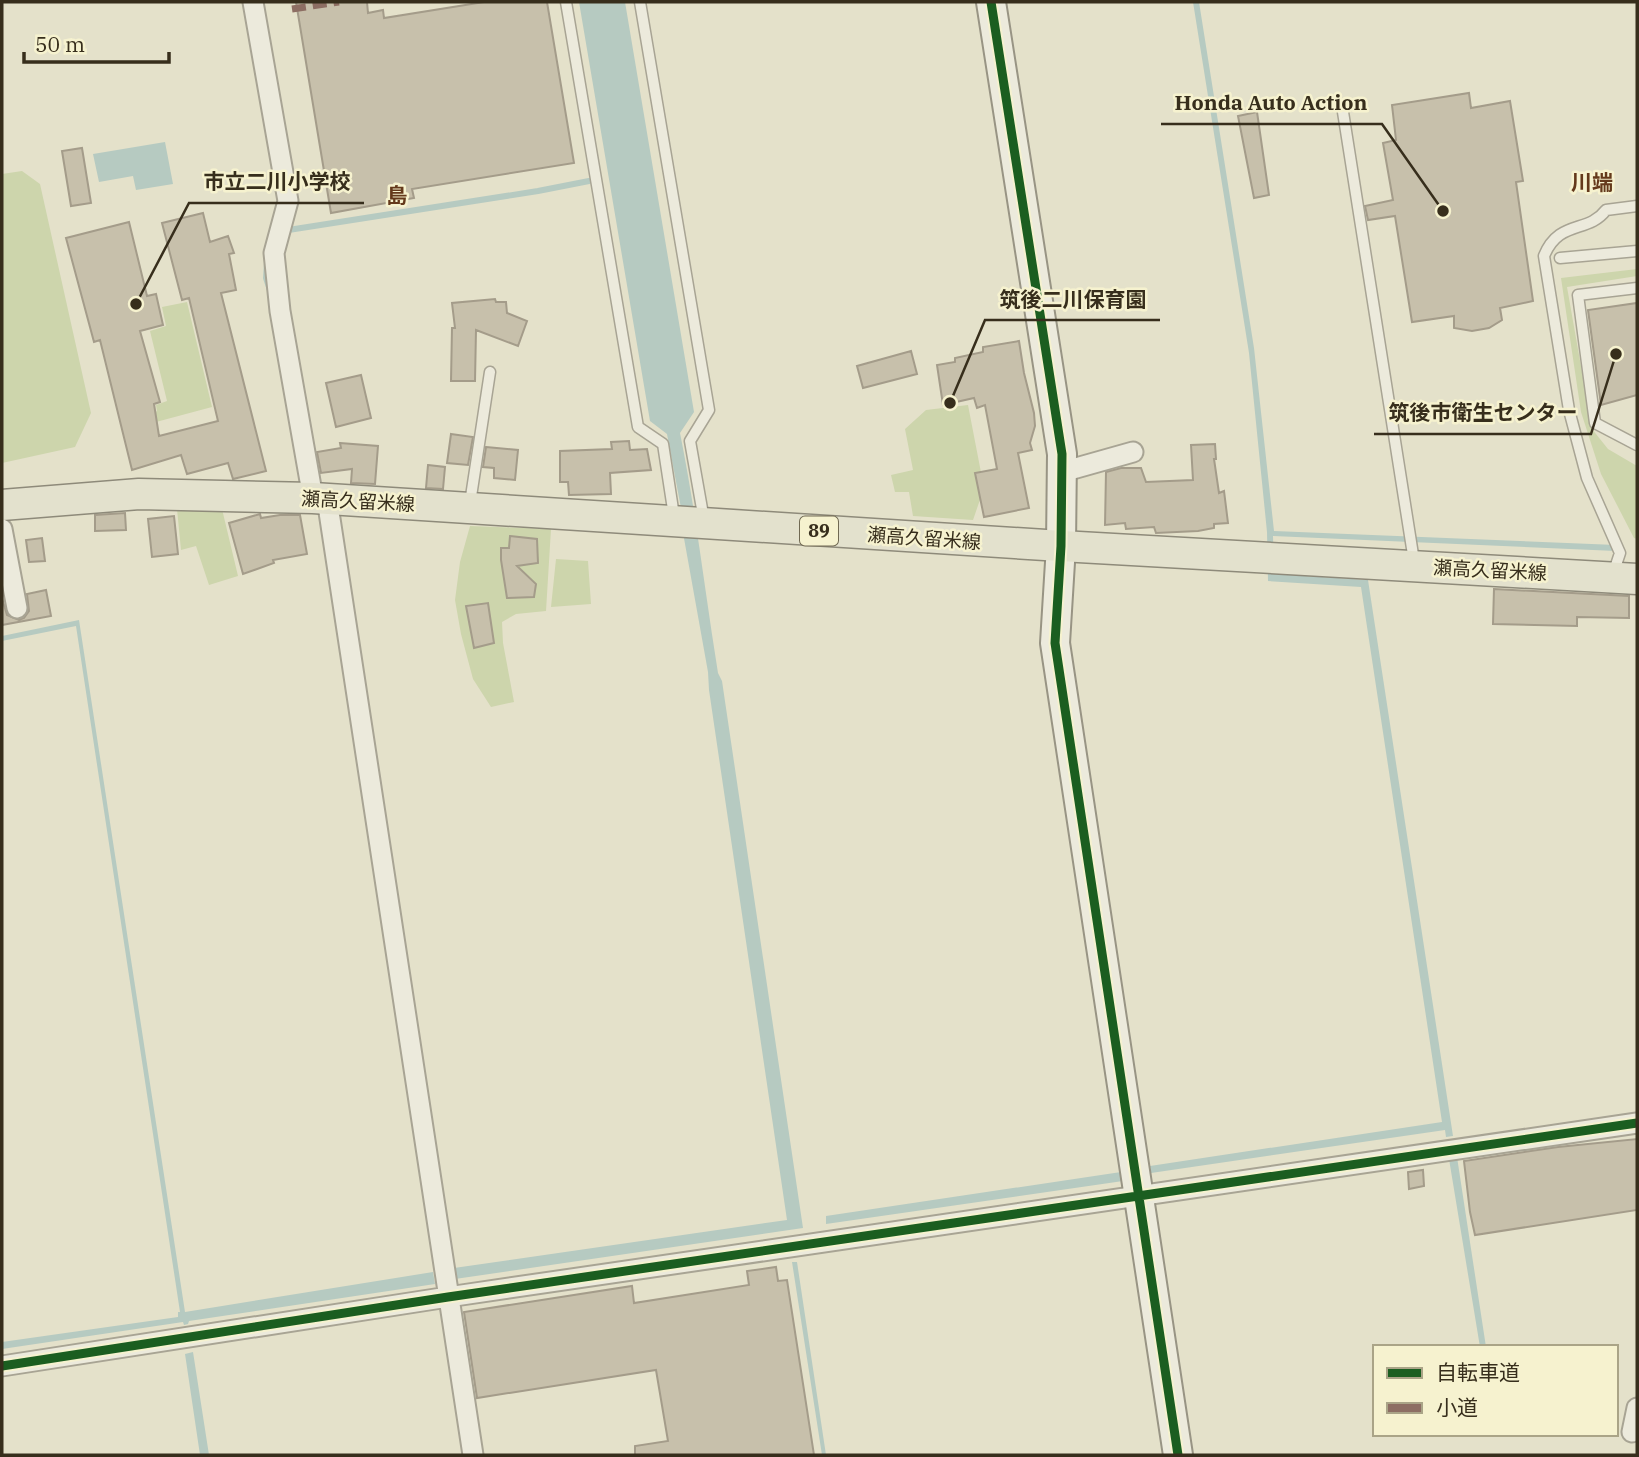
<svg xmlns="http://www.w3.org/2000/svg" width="1639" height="1457" viewBox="0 0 1639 1457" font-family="'IBM Plex Serif','Noto Sans JP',serif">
<rect width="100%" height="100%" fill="#e4e1ca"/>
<path fill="#cdd5ac" d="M22,171L40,184L91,413L75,447L2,463V174Z
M1637,269V276L1567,287L1592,429L1608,449L1637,466V539L1634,538L1601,474L1581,412L1561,278Z
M187,302L212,407L156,422L153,414L157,411L156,405L167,401L150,331L166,326L162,307Z
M968,405L984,488L973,520L913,516L909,492H895L891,475L913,470L905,429L926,410Z
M177,509H222L238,576L209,585L196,546L181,550Z
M470,526L551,529L546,611L516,614L502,622L503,643L514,702L491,707L473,679L461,634L455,600L460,562Z
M556,559L588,561L591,604L551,607Z"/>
<path fill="#b6cac1" d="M579,2H625L694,412L680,433C696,512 705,593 718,673L722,681L803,1228L455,1279L454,1268L787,1220L709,690L708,672L680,516L681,508L667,434L650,421Z
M1193,2H1199L1254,348L1274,531L1616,545V551L1273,536L1274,574L1368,580L1453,1136L1446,1137L1445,1130L1151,1173L1150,1166L1442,1122L1361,587L1268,581L1267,532L1249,353Z
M165,142L173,184L136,190L133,176L99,182L93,154Z
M79,620L185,1312L433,1272L435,1284L189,1321L188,1324L184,1325L183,1322L2,1349V1342L178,1317V1312H180L76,626L2,641V636Z
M1457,1157L1486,1347H1480L1449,1159Z
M1121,1172L1123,1181L826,1224V1216Z
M792,1262H797L826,1455H822Z
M193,1352L209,1455H200L185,1354Z"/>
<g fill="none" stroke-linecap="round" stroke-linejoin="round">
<path stroke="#b6cac1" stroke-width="6" d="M282,231L538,191L589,181
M267,263L266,278L270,290"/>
</g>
<path fill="#c7c0ab" stroke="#a49c8a" stroke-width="2" d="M296,2H367L368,13L383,10L384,18L484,2H547L574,163L412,189L414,198L331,213Z
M1469,93L1471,108L1510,101L1523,181L1516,182L1533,301L1500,308L1502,320L1489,328L1472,331L1454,328V316L1412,322L1395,216L1368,220L1365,206L1393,200L1383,143L1396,140L1392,105Z
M1257,112L1269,195L1254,198L1238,116Z
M82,148L91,203L71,206L62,151Z
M203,213L210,242L228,236L234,253L229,254L236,290L221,293L266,471L233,479L228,463L187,474L181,455L132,470L100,340L94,342L66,238L129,222L147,296L156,294L163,325L140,331L160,402L154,404L159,436L218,421L189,298L182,300L162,223Z
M495,299L496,302H506L507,313L527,321L518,346L476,330L475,381H451L452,328H455L452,303Z
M1637,303V395L1601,405L1588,310Z
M1019,341L1024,373L1034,413L1035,426L1030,443L1032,450L1018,453L1029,508L984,517L975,473L997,469L985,405L977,408L974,398L943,405L937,365L955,362V358L983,352V347Z
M911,351L917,374L863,388L857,366Z
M361,375L371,418L336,427L326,383Z
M451,434L473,437L468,465L447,463Z
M629,441L630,450L647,449L651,470L610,473L611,494L569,495L568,482H560V451L612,449L611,442Z
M340,443L378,446L375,484L351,483L352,469L321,473L317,452L341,448Z
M1215,444L1216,459H1214L1219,493L1224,491L1228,523L1214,524V528L1198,531L1156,533L1154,527L1126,529L1125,523L1105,525L1106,472L1121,468H1141L1146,482L1193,480L1191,445Z
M486,447L518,450L515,480L494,478V468L483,467Z
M428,465L445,467L443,489L426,488Z
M125,513L126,530L95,531V515Z
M260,514L261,518L280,515H300L307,554L273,560L274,563L243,574L229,523Z
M174,516L178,554L152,557L148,519Z
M510,536L537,539L538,563L517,566L536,584L534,597L507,598L501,560V548H509Z
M42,538L45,561L29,562L26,540Z
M1494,589L1629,596V618L1577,617V626L1493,624Z
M46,590L51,616L2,625V598L7,615L19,620L24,618L29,611L27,594Z
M488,603L494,643L474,648L466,606Z
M1637,1139V1210L1475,1235L1470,1212L1464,1161L1558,1147Z
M1423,1170L1424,1186L1409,1189L1408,1172Z
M776,1267L778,1281L787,1280L814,1455H635V1446L668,1441L656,1370L477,1398L464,1312L632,1286L634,1303L749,1285L747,1271Z"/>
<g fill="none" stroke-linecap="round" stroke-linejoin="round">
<g stroke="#a8a494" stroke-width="13">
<path id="lane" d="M566,2L638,427L663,444L674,516
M640,2L709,410L690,441L704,520
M1343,112L1414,561
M1560,258L1637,251
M1637,288L1578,295L1595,423L1637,445
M470,503L490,372
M1613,574L1620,553L1587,478L1569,410L1544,256C1559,219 1588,234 1606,210L1637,206"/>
</g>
<g stroke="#a8a494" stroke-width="23">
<path id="street" d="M253,2L288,201L274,253L280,311L313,498
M1062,472L1133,452
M327,499L473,1455
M2,529L17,608
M2,1366L448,1297L1637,1123
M1632,1432L1637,1408"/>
</g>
<g stroke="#989484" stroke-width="32">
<path id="secondary" d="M991,2L1062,454L1061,546L1055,643L1178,1455"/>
</g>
<g stroke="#8e8a7a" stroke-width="33">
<path id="primary" d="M2,505L139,494L313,498L1061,546L1637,579"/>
</g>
<use href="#lane" stroke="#eceadc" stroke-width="10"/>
<use href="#street" stroke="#eceadc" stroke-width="19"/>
<use href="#secondary" stroke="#eceadc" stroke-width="28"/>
<use href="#primary" stroke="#e3e1cd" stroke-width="30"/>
<path stroke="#8d6e63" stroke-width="7" stroke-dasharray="14 7" stroke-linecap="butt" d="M292,9L339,2"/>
<g stroke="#f6f2cf" stroke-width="13">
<path id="cycleway" d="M991,2L1062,454L1061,546L1055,643L1178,1455
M2,1366L448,1297L1637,1123"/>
</g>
<use href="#cycleway" stroke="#1b5e20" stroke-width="9"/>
</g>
<g text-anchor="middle" stroke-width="5" stroke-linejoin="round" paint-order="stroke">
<rect fill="#f6f2cf" stroke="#706952" stroke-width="2" x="800" y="516.5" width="38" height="29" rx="5"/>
<g font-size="18" font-weight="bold" fill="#372e1c">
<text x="819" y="537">89</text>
</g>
<g font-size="19" fill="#372e1c" stroke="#f6f2cf">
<text transform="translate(358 501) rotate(3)" y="7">瀬高久留米線</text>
<text transform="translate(924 538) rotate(4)" y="7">瀬高久留米線</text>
<text transform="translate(1490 570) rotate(3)" y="7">瀬高久留米線</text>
</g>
<g font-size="21" font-weight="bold" fill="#64391b" stroke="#f6f2cf">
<text x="1592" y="190">川端</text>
<text x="397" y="203">島</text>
</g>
</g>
<path fill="none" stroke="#372e1c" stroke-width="2.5" d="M1443 211L1382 124H1161M136 304L189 203H364M950 403L985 320H1160M1616 354L1591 434H1374"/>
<g fill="#372e1c" stroke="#f6f2cf" stroke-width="2.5">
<circle cx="1443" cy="211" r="7"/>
<circle cx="136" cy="304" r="7"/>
<circle cx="950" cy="403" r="7"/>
<circle cx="1616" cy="354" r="7"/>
</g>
<g font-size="21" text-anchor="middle" font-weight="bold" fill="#372e1c" stroke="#f6f2cf" stroke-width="5" stroke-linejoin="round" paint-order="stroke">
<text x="1271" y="110">Honda Auto Action</text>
<text x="277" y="189">市立二川小学校</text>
<text x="1073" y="307">筑後二川保育園</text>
<text x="1483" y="420">筑後市衛生センター</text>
</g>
<rect width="1639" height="1457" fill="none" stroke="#372e1c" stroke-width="7"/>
<rect x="1373" y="1345" width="245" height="91" fill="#f6f2cf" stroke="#aaa487" stroke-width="2"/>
<rect x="1387" y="1368" width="35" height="10" fill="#1b5e20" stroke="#aaa487" stroke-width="2"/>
<text x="1436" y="1380" font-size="21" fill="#372e1c">自転車道</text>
<rect x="1387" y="1403" width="35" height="10" fill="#8d6e63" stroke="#aaa487" stroke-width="2"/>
<text x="1436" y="1415" font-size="21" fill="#372e1c">小道</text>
<path d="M24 52v10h145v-10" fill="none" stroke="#372e1c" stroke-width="3.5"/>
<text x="35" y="52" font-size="21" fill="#372e1c" stroke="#f6f2cf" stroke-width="5" paint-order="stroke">50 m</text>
</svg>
